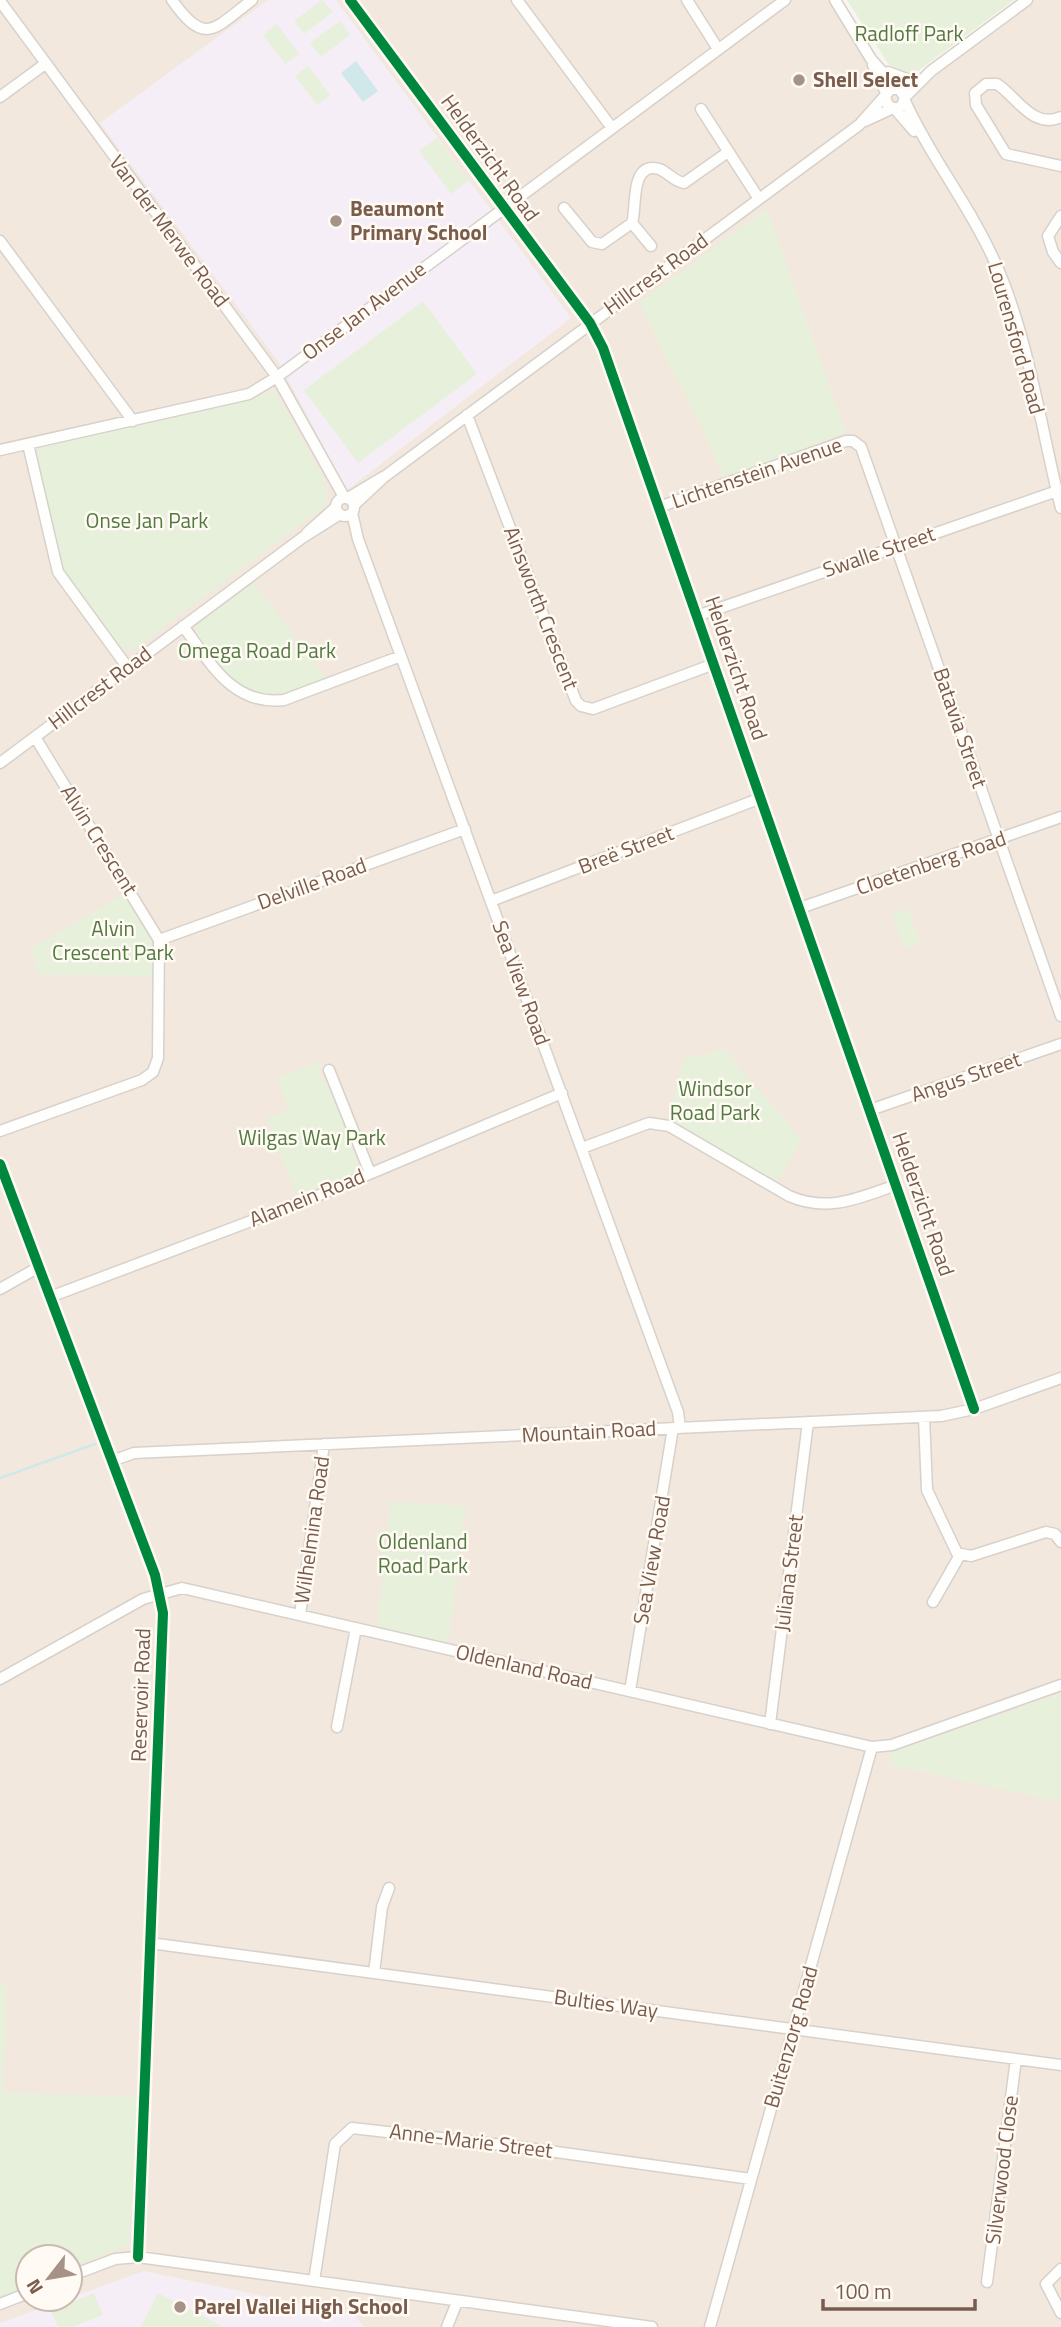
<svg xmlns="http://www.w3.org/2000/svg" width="1061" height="2327" viewBox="0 0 1061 2327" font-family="'Titillium Web',sans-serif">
<rect width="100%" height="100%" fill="#f9f5f0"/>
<path fill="#f2e8de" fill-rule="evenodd" d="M0,0H835L896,97L1027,0H1061V2327H0ZM28,2257H70V2299H28Z"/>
<path fill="#f6eef6" d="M268,0H336L571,318L347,490L278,361L100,123Z
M144,2271L355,2315L364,2327H0V2323Z"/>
<path fill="#e7f0db" d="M322,0L333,12L304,34L294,21Z
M847,0H1014L911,76L893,71Z
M340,21L350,35L321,57L310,43Z
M277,24L299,54L285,64L263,35Z
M308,66L330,95L317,105L295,76Z
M437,138L469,180L451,194L419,151Z
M767,209L846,433L723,478C701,417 665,362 640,302Z
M423,301L477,374L358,463L304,390Z
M274,390L325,480L322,482L328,494L326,505L133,650L117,646L62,570L36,460L37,452L44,446L215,409Z
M253,582L326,678C277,697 251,708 215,661C208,651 197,640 195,628L198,622Z
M124,894L152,942V977L38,974L32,948Z
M908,909L920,943L904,948L892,914Z
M724,1049L802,1140L776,1184L667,1121L684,1059Z
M320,1061L319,1075L331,1089L359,1167L354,1174L299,1196L293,1188L267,1118L289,1110L277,1079Z
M391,1502L466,1506L448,1643L377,1627Z
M1061,1693V1802L890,1765V1753Z
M6,1983L3,2092L137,2097L129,2245L70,2268V2257H28V2286L0,2298V1988Z
M94,2293L103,2315L72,2327H58L51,2311Z
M158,2293L224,2327H141Z"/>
<path fill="#d0e8ea" d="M356,61L378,91L363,102L341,73Z"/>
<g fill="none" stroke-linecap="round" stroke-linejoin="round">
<path stroke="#d0e8ea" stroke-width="2.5" d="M0,1478L95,1444"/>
<g stroke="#d7d1cb" stroke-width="13">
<path id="minor" d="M172,0C205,47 214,29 252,0
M350,0L590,323L603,348L974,1409
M517,0L612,128
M687,0L718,49
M835,0L871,59L897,88
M0,1L277,377L344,497
M873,65L886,93
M888,72L912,81
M0,97L45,64
M905,97L931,71L1027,0
M905,101C930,157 969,204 994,260C1028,333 1041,429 1061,508
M701,109L759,199
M895,109L914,131
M1061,117C1033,130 1016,96 997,84H986L975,93L976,105L1006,154L1061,166
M865,121L893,108
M564,208L592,242L602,244L632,223C637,210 629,161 659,169C668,172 673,181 684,183L728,152
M1061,216L1048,236L1053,252L1061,263
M632,223L651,246
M0,241L133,421
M467,415L576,701L581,706L593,709L714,664
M28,444L58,572L128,668
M0,450L249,394L277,377L785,0
M336 507a9 9 0 1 1 18 0a9 9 0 1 1-18 0Z
M348,498L383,477
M354,505L384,477L859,125L891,89H899L905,97L902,106L895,109L888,105L885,97
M659,507L846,441H853L861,447L1061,1016
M352,513L358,539L678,1412L680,1428
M307,533L335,508
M697,616L1060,490
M183,626C210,662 232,706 284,700L401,656
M0,763L302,538L340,514
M491,901L761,798
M800,908L1061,817
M159,940L465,829
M329,1070L370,1173
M870,1110L1061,1044
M0,1131L142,1080L153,1072L158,1058L159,940L35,737
M582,1148L649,1123L669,1126L789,1196C828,1213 859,1198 896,1185
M0,1164L155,1575L163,1613L138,2257
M0,1289L39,1267
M50,1297L317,1196L562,1093
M924,1417L927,1490L957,1553L971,1556L1046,1532L1055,1534L1061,1542
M112,1461L134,1453L941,1416L974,1409L1061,1378
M933,1602L960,1555
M300,1615L324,1444
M0,1679L143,1599L182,1588L872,1747L892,1745L1061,1685
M630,1691L673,1428
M770,1724L808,1422
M337,1727L356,1628
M150,1943L1061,2065
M374,1973L382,1907L389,1888
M1061,2269L1046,2284L1061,2313
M70,2276L115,2259L138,2257L652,2327
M314,2281L335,2144L352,2128L520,2147L751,2179
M987,2282L1016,2059
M0,2304L28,2293
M447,2327L457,2302
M710,2327L872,1747"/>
</g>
<use href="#minor" stroke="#fefefd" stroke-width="10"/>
<g stroke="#fffaf3" stroke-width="15">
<path id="cycleway" d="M350,0L590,323L603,348L974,1409
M0,1164L155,1575L163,1613L138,2257"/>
</g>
<use href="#cycleway" stroke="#00873e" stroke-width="10"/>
</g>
<g fill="#a69286" stroke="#fffaf3" stroke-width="2.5">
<circle cx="799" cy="80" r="7"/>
<circle cx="336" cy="221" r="7"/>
<circle cx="180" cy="2307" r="7"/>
</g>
<g text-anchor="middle" stroke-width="5" stroke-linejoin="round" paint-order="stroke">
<g font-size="21" fill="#537a41" stroke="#fffaf3">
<text x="909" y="41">Radloff Park</text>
<text x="147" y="528">Onse Jan Park</text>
<text x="257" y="658">Omega Road Park</text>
<text x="113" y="936">Alvin<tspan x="113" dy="24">Crescent Park</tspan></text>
<text x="715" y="1096">Windsor<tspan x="715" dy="24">Road Park</tspan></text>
<text x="312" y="1145">Wilgas Way Park</text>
<text x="423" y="1549">Oldenland<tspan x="423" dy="24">Road Park</tspan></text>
</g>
<g font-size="21" font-weight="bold" fill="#7a5c4d" stroke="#fffaf3" text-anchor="start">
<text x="813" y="87">Shell Select</text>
<text x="350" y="216">Beaumont<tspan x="350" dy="24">Primary School</tspan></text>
<text x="194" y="2314">Parel Vallei High School</text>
</g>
<g font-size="21" fill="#7a5c4d" stroke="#fffaf3">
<text transform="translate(490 158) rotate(54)" y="7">Helderzicht Road</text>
<text transform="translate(169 231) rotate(53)" y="7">Van der Merwe Road</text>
<text transform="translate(656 274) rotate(-36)" y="7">Hillcrest Road</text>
<text transform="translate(364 311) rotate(-37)" y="7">Onse Jan Avenue</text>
<text transform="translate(1016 338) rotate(74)" y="7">Lourensford Road</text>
<text transform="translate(757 473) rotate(-19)" y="7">Lichtenstein Avenue</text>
<text transform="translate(879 552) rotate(-19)" y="7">Swalle Street</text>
<text transform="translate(541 608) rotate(69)" y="7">Ainsworth Crescent</text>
<text transform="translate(736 668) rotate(71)" y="7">Helderzicht Road</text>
<text transform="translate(100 688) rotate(-37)" y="7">Hillcrest Road</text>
<text transform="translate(960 728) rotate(71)" y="7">Batavia Street</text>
<text transform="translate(99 840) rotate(58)" y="7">Alvin Crescent</text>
<text transform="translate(626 850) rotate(-21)" y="7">Breë Street</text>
<text transform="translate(931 863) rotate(-19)" y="7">Cloetenberg Road</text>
<text transform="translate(312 884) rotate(-20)" y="7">Delville Road</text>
<text transform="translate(521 983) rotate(70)" y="7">Sea View Road</text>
<text transform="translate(966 1077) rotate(-19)" y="7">Angus Street</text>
<text transform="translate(307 1198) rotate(-22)" y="7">Alamein Road</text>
<text transform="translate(923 1204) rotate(71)" y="7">Helderzicht Road</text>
<text transform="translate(589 1432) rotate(-3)" y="7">Mountain Road</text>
<text transform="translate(312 1530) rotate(-82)" y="7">Wilhelmina Road</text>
<text transform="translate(652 1560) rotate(-80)" y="7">Sea View Road</text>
<text transform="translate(789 1573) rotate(-83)" y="7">Juliana Street</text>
<text transform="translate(524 1667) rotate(13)" y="7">Oldenland Road</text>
<text transform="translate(141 1695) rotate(-88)" y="7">Reservoir Road</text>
<text transform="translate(606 2004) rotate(8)" y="7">Bulties Way</text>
<text transform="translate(791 2037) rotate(-74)" y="7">Buitenzorg Road</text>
<text transform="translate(471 2141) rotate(7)" y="7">Anne-Marie Street</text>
<text transform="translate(1002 2170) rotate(-83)" y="7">Silverwood Close</text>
</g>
</g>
<g transform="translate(49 2278) rotate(239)"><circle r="33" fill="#fffaf3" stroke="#cabbb1" stroke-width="2"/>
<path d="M0-5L12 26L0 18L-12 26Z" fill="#a69286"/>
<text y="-10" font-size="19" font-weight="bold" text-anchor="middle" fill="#7a5c4d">N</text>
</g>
<path d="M823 2299v10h152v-10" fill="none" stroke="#7a5c4d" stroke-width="3.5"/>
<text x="834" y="2299" font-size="21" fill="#7a5c4d" stroke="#fffaf3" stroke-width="5" paint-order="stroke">100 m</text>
</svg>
